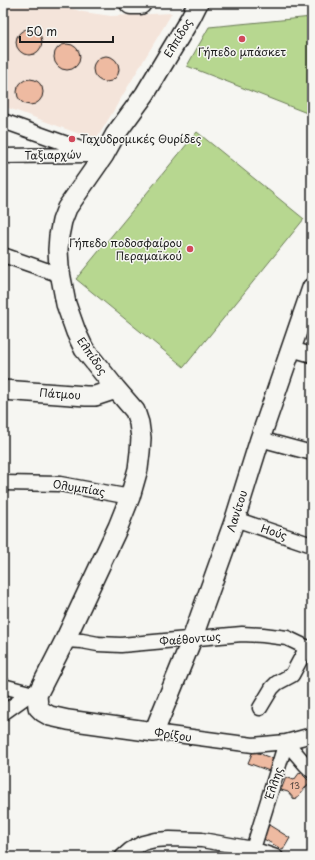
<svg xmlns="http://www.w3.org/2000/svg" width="315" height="860" viewBox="0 0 315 860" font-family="'Playpen Sans',sans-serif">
<rect width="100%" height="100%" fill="#f6f6f2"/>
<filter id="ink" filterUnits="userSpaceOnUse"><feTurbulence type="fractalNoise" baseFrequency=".025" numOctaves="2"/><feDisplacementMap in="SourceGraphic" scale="8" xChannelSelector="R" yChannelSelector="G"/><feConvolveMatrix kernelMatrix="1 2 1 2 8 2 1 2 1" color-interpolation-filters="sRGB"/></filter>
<g filter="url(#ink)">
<path fill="#f4e4da" d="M3,3H55L83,12L111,16L172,13L96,140L3,106Z"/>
<path fill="#b7d790" stroke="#6a7a56" d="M312,17V115L187,66L209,27Z
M197,132L304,219L184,367L76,279Z"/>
<path fill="#eebaa1" stroke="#1c1c1c" d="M16 42a13 13 0 1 1 26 0a13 13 0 1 1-26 0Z
M54 57a13 13 0 1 1 26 0a13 13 0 1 1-26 0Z
M93 69a13 13 0 1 1 26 0a13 13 0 1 1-26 0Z
M17 92a13 13 0 1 1 26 0a13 13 0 1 1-26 0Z
M253,751L276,760L272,772L248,763Z
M300,772L310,782L295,800L288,792L281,790L286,777L294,780Z
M269,825L290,838L283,850L262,838Z"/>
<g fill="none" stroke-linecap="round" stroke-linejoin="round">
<g stroke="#1c1c1c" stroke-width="17">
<path id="street" d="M3,121L98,155
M3,156L88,155
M3,255L60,275
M291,349L312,355
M260,439L312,453
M3,483L60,484L130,497
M235,519L312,545
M65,640L82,641L98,644L121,645L242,634L263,635L287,638L312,650
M3,686L37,695
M260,708L272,688L277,683L292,675L307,647
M3,713L31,693
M154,732L253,745L286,742L312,735
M286,742L305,764L312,771
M253,849L286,742
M122,857L130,850L143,843L155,840L170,839L202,840L253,849L276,857"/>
</g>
<g stroke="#1c1c1c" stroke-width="22">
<path id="secondary" d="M198,3L191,17L145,94L115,135L104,155L67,208L62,221L59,236L58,250L59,267L66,304L76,332L84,349L116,389L135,411L139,423L141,438L140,452L138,469L130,497L118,527L65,640L37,695L38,707L43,712L50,716L68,720L154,732L192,639L235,519L260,439L312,288
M3,390L86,396H95L116,389"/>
</g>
<g stroke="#1c1c1c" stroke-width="25">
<path id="primary" d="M131,3H140"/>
</g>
<use href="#street" stroke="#f6f6f2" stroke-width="14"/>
<use href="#secondary" stroke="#f6f6f2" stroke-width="19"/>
<use href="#primary" stroke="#f6f6f2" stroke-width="22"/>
</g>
</g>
<g fill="#d1495b" stroke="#f6f6f2" stroke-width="1.5">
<circle cx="242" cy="39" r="4"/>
<circle cx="72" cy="139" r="4"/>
<circle cx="190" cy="249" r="4"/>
</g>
<g text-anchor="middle" stroke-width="3" stroke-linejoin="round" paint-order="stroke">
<g font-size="9" fill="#50443d">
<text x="295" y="789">13</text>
</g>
<g font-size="11" fill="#1c1c1c" stroke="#f6f6f2">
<text transform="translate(178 38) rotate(-59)" y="4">Ελπίδος</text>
<text transform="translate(53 155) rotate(-1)" y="4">Ταξιαρχών</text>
<text transform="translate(92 356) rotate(55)" y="4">Ελπίδος</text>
<text transform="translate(60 394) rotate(4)" y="4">Πάτμου</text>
<text transform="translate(79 488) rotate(9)" y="4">Ολυμπίας</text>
<text transform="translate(237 511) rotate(-72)" y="4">Λανίτου</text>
<text transform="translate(274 532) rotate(18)" y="4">Ηούς</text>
<text transform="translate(190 639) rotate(-5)" y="4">Φαέθοντως</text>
<text transform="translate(173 735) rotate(8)" y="4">Φρίξου</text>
<text transform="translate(274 783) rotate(-72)" y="4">Έλλης</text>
</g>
<g font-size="11" fill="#1c1c1c" stroke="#f6f6f2">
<text x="242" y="56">Γήπεδο μπάσκετ</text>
<text x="80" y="143" text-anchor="start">Ταχυδρομικές Θυρίδες</text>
<text x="182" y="247" text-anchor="end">Γήπεδο ποδοσφαίρου<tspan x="182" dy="13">Περαμαϊκού</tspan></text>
</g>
</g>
<rect width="315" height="860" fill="none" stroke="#f6f6f2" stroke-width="16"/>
<rect x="8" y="8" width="299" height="844" fill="none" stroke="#1c1c1c" stroke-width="1.5" filter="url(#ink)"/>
<path d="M20 36v6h93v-6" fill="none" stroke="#1c1c1c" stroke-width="2"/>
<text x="26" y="36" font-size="12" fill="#1c1c1c" stroke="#f6f6f2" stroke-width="3" paint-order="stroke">50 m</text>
</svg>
